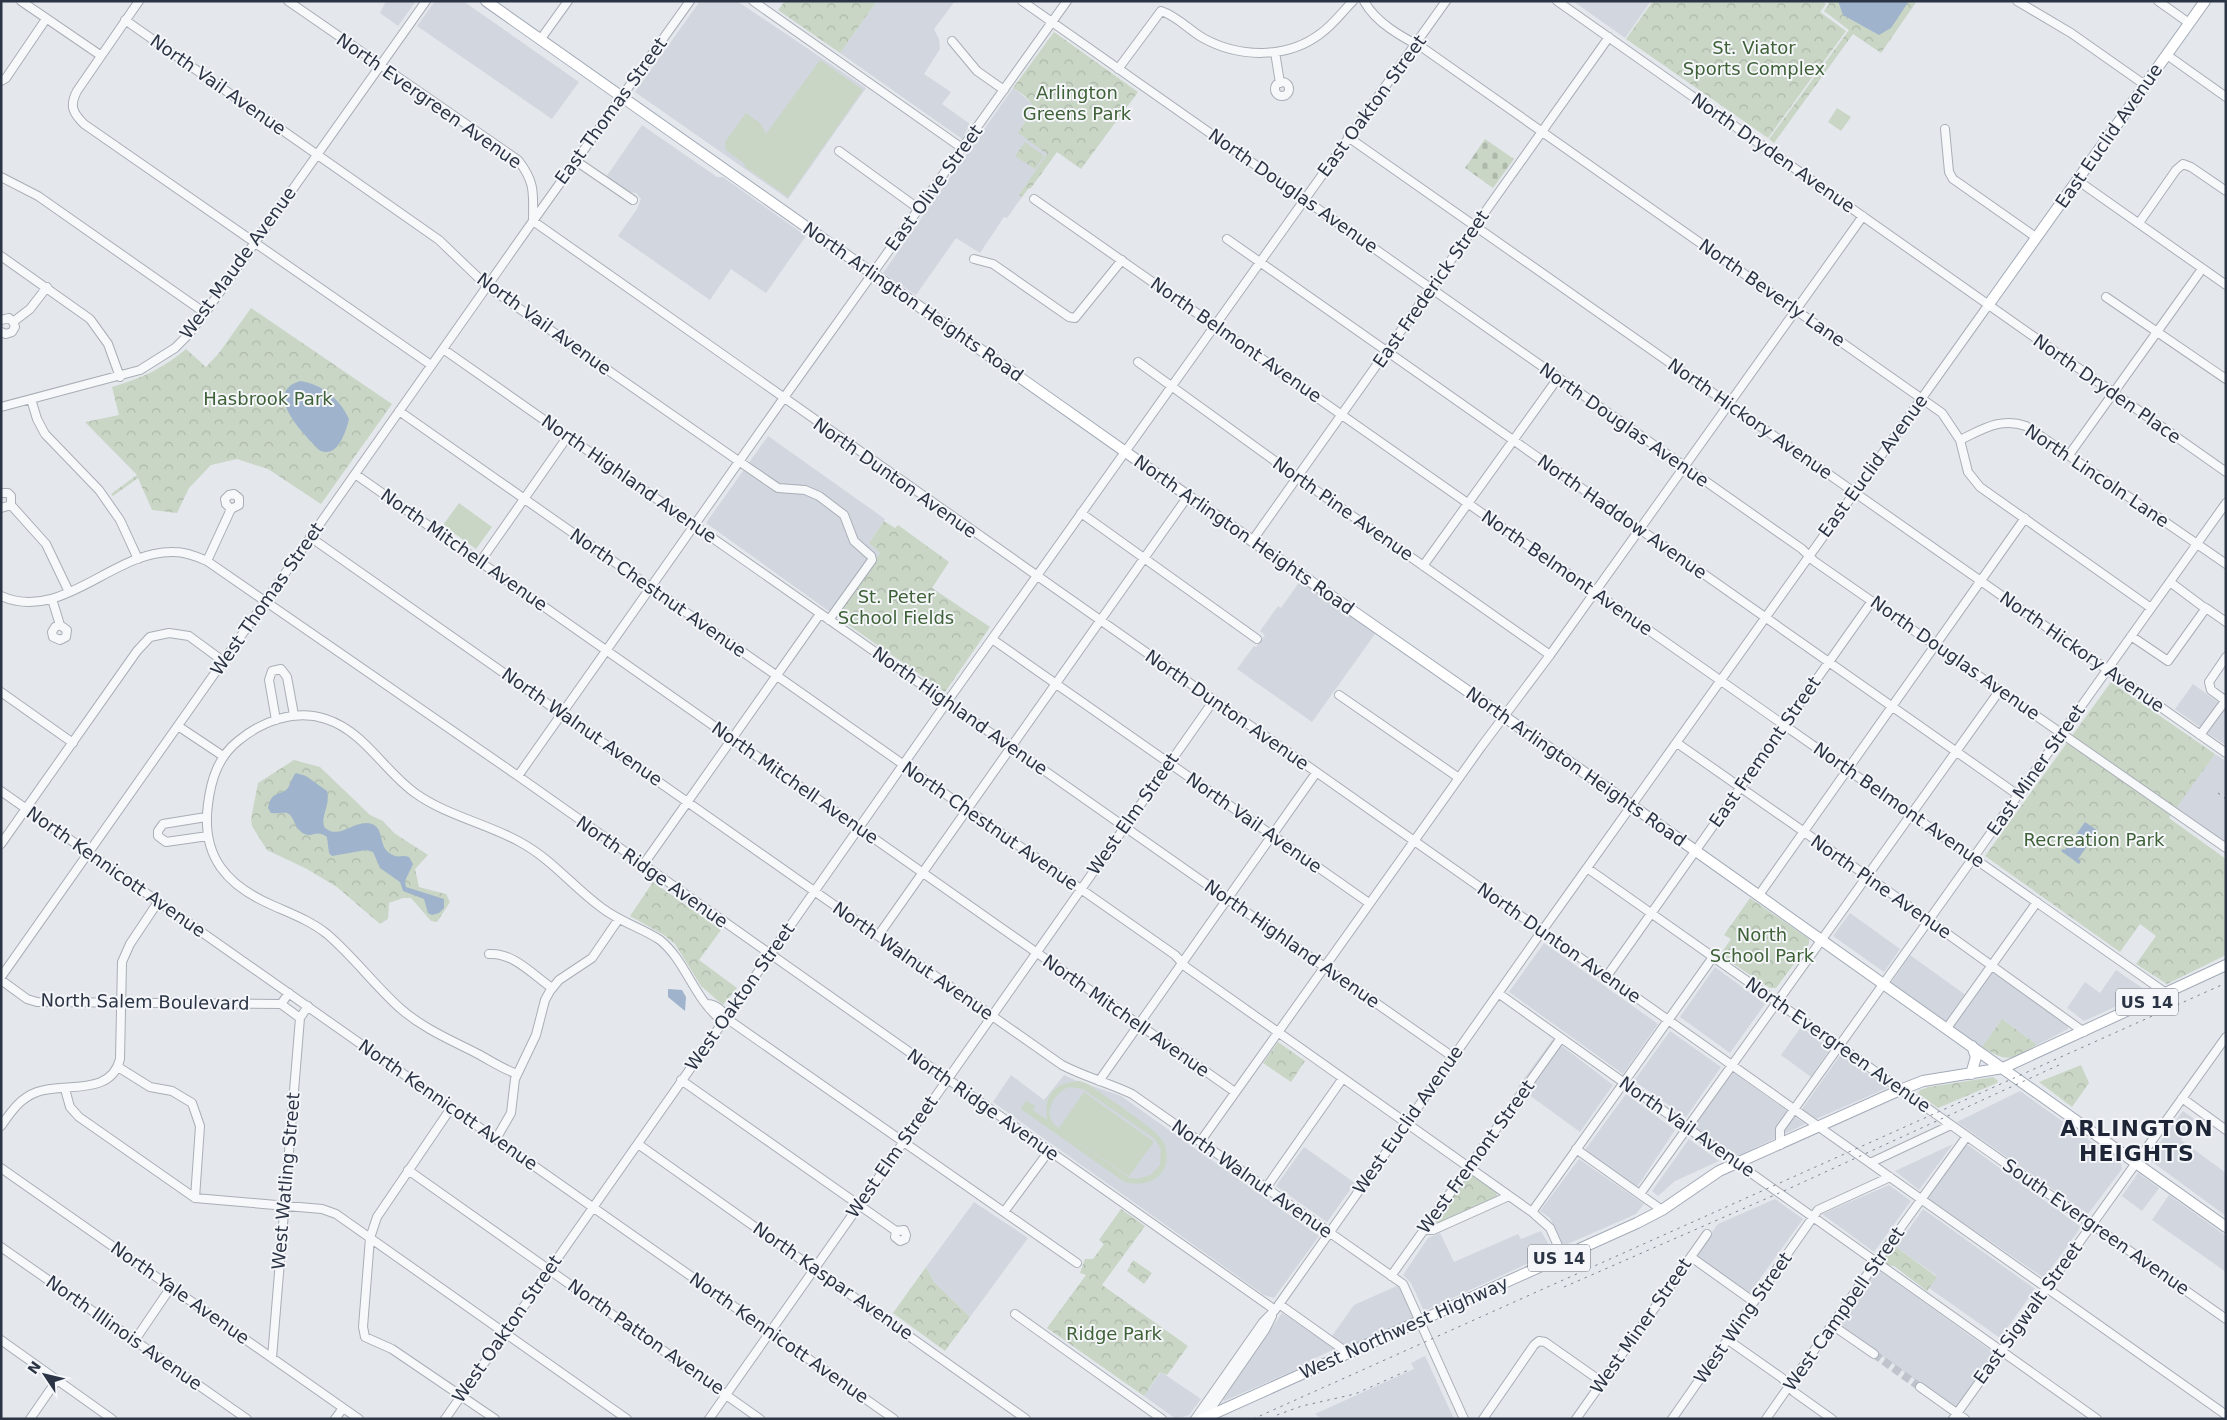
<svg xmlns="http://www.w3.org/2000/svg" width="2227" height="1420" viewBox="0 0 2227 1420" font-family="'DejaVu Sans',sans-serif">
<defs>
<pattern id="cemetery-stones" width="16" height="16" patternUnits="userSpaceOnUse" patternTransform="scale(1.25)"><rect width="16" height="16" fill="#c9d6c5"/><path d="M2 7V4a2 2 0 0 1 4 0v3zM10 15v-3a2 2 0 0 1 4 0v3z" fill="#adb8ab"/></pattern>
<pattern id="park-crowns" width="20" height="18" patternUnits="userSpaceOnUse" patternTransform="scale(1.25)"><rect width="20" height="18" fill="#c9d6c5"/><path d="M2 6a3 3 0 1 1 6 0M12 15a3 3 0 1 1 6 0" fill="none" stroke="#adb8ab"/></pattern>
</defs>
<rect width="100%" height="100%" fill="#e4e7ec"/>
<path fill="#d2d6de" d="M386,1H416L398,26L380,13Z
M435,1H463L579,82L552,119L417,26Z
M700,1H737L866,88L788,199L635,92Z
M877,1H955L934,29L939,39L940,49L924,74L951,92L942,104L970,124L962,139L840,53Z
M1573,1H1651L1625,38Z
M1013,88L1032,103L1048,154L1019,195L1022,197L1007,218L1004,217L980,253L956,238L916,295L883,273Z
M642,125L717,177H723L806,236L766,293L731,269L710,300L618,236L637,209L641,199L636,193L627,192L606,177Z
M768,436L885,519L869,543L880,553L837,617L706,523Z
M1300,581L1375,634L1312,722L1237,669L1254,646L1256,647L1265,635L1260,631L1278,606L1281,608Z
M2193,684L2218,702L2200,727L2175,709Z
M2226,707V745L2207,733Z
M2215,754L2226,761V842L2176,807Z
M1850,913L1900,949L1884,972L1833,936Z
M1544,943L1658,1024L1623,1074L1509,992Z
M1910,955L1967,996L1948,1023L1891,983Z
M1715,967L1765,1004L1730,1053L1680,1017Z
M1992,970L2068,1026V1029L2037,1045L2002,1019L1982,1047L1952,1026Z
M2116,970L2148,992L2084,1021L2067,1008L2085,982L2100,993Z
M1801,1027L1830,1049L1811,1077L1781,1055Z
M1670,1031L1721,1067L1686,1117L1634,1081Z
M1553,1039L1613,1085L1580,1132L1518,1087Z
M1841,1054L1887,1088L1816,1119L1802,1109Z
M1733,1072L1805,1124L1736,1157L1693,1127Z
M1011,1075L1044,1100L1064,1075L1075,1080L1121,1096L1319,1236L1274,1298L1264,1295L993,1102Z
M2020,1091L2121,1163L2122,1169L2088,1214L1957,1122Z
M1626,1094L1675,1130L1637,1187L1585,1150Z
M2183,1111L2194,1119L2181,1140L2226,1173V1216L2151,1161L2157,1152L2156,1148Z
M1689,1139L1719,1161L1675,1181L1658,1196L1652,1191Z
M1953,1144L1919,1190L1895,1171Z
M1965,1145H1968L2081,1227L2044,1278L1927,1198Z
M1304,1147L1355,1183L1327,1222L1276,1186Z
M1579,1159L1644,1204L1636,1214L1563,1246L1550,1218L1540,1211Z
M2138,1173L2159,1188L2142,1211L2122,1196Z
M1889,1185L1911,1201L1874,1252L1822,1214Z
M2169,1195L2226,1236V1272L2152,1220Z
M1775,1199L1803,1219L1749,1294L1695,1256L1718,1224Z
M974,1202L1028,1238L970,1317L934,1282L926,1267Z
M1923,1209L2035,1289L2000,1338L1929,1288L1937,1276L1896,1247Z
M1541,1231L1553,1252L1424,1311L1411,1283L1403,1275L1428,1238L1440,1233L1454,1262L1518,1234L1521,1239Z
M1876,1268L1994,1353L1955,1408L1836,1324Z
M1399,1285L1414,1318L1355,1346H1347L1332,1336L1354,1305Z
M1282,1313L1335,1349L1313,1359L1300,1368L1224,1401L1222,1399Z
M1425,1356L1454,1419H1322L1315,1414L1414,1369L1411,1363Z
M1161,1372L1201,1399L1189,1415L1176,1419L1144,1396Z"/>
<path fill="#c9d6c5" fill-rule="evenodd" d="M820,60L863,90L788,197L744,166L745,164L726,150L725,142L746,113L760,123L766,134Z
M1837,108L1851,117L1841,131L1828,122Z
M459,503L492,527L476,549L443,525Z
M1080,1081L1088,1084C1104,1096 1154,1127 1162,1140C1170,1152 1168,1170 1156,1178C1146,1185 1134,1185 1123,1181L1021,1109L1026,1101L1035,1106L1033,1110L1047,1120C1044,1094 1054,1083 1080,1081ZM1069,1087L1083,1089L1155,1139L1161,1150L1160,1165L1151,1175L1137,1179L1130,1178L1065,1133L1129,1176L1154,1142L1084,1092L1059,1128C1040,1116 1053,1093 1069,1087Z"/>
<path fill="url(#cemetery-stones)" d="M1485,139L1514,159L1493,188L1465,168Z"/>
<path fill="url(#park-crowns)" d="M785,1H877L840,53L778,10Z
M1653,1H1823L1826,4L1820,12L1846,31L1768,138L1626,39Z
M1826,1H1917L1881,53L1853,34L1774,143L1769,139L1849,30L1824,11L1829,4Z
M1054,32L1138,92L1081,169L1057,152L1031,188L1028,189L1022,197L1019,195L1047,154L1018,133L1033,110C1033,99 1021,94 1013,88Z
M1025,142L1044,156L1035,169L1015,156Z
M251,308L392,404L321,504L268,469L237,459L211,465L189,488L177,513L152,510L138,478L113,496L111,494L137,475L85,422L119,415L112,387C140,379 164,368 186,349L206,367L219,353Z
M884,521L895,528L898,525L949,562L932,588L990,627L945,692L837,617L880,553L869,543Z
M2111,682L2215,754L2169,818L2226,859V955L2167,984L2136,964L2156,936L2140,924L2120,952L1985,856Z
M294,760L320,767L370,815L383,821L394,833L428,855L415,869L419,887L446,894L450,902L437,922L431,921L411,898H403L389,903L388,919L380,924L337,887L307,869L267,850L252,826L251,819L258,783Z
M653,882L721,930L699,960L737,988L723,1005L701,986L675,944L664,935L630,916Z
M1750,898L1809,939V944L1776,988H1770L1720,955L1731,939L1724,935Z
M2002,1019L2037,1045C2010,1059 2010,1064 1982,1047Z
M1278,1042L1305,1061L1291,1082L1263,1063Z
M2081,1065L2089,1083L2072,1107L2039,1082Z
M1993,1077L1998,1081L1997,1083L1938,1108L1918,1093L1920,1090L1929,1087Z
M1471,1173L1497,1191V1197L1437,1225L1434,1224L1468,1174Z
M1121,1209L1145,1226L1102,1285L1188,1346L1167,1375L1160,1372L1144,1396L1047,1328L1086,1275L1080,1273L1085,1259H1093L1104,1244L1099,1240Z
M1892,1247H1896L1937,1277L1927,1291L1894,1266L1887,1265L1883,1262V1258Z
M1133,1260L1152,1273L1144,1284L1127,1271Z
M926,1267L934,1282L970,1317L945,1351L893,1313Z"/>
<path fill="#9fb4cc" d="M1838,1H1909L1891,28L1879,35L1843,15Z
M300,381C322,384 340,399 349,419C346,432 337,460 319,450C305,435 261,393 300,381Z
M296,773L306,776L327,791C331,805 319,818 325,828C339,839 351,823 366,823C385,823 378,844 388,852C399,860 399,854 409,857L413,864L405,881L406,887L444,899V908L439,913L432,915L428,913L424,899L403,891L400,882L380,868L373,852L366,850L332,856L329,853L327,837C316,829 313,838 305,834C294,830 295,816 287,813C283,812 276,814 271,813L268,808C272,789 280,797 288,788C291,783 292,777 296,773Z
M2085,822L2098,831L2078,859L2081,861L2079,864L2061,851L2063,849L2065,850Z
M668,989L682,990L686,997L685,1011L668,997Z"/>
<g fill="none" stroke-linecap="round" stroke-linejoin="round">
<path stroke="#bfc3cb" stroke-width="8" stroke-dasharray="8 4" stroke-linecap="butt" d="M1874,1354L1920,1387"/>
<g stroke="#a9aeb7" stroke-width="10">
<path id="minor" d="M21,1L100,55
M139,1L77,91C69,106 73,113 84,124L431,365
M288,1L518,160C536,183 533,194 533,221
M753,1L962,148
M1022,1L1802,549L1814,561L2226,848
M1364,1C1376,23 1402,37 1423,48L1942,413L1960,440L1968,472L1980,487L2151,608
M1557,1L2226,472
M2017,1L2071,33L2145,85
M2158,1L2189,23
M125,20L439,240L487,286L740,462L778,488L805,490L819,496L844,515L854,541L871,556L872,560L829,620
M540,40L568,1
M952,41L977,71L1004,90
M1275,52L1280,83
M2167,55L2226,97
M1118,69L1161,11C1177,16 1189,30 1203,38C1239,58 1287,59 1320,34C1333,25 1342,12 1353,1
M1,81L6,78L46,19
M1275 89a7 7 0 1 1 14 0a7 7 0 1 1-14 0Z
M1945,129L1949,172L1953,179L2037,238
M1348,137L2226,753
M839,151L919,209
M576,161L633,200
M1,177L38,196L205,313
M2077,180L2226,285
M1034,199L2166,993
M533,221L1548,935L2226,1415
M2139,223L2176,170L2183,164L2191,167L2226,191
M1227,239L2018,795
M1,256L90,319L108,344L120,377
M974,259L993,264L1069,317L1075,318L1122,260
M2106,297L2226,379
M1,320L9,318L13,322
M13,322L30,309L47,287
M1,332L6,334L12,332L15,327L13,322
M443,349L1453,1057
M1138,362L1297,477L1550,655
M31,399L37,419L45,434L99,490L120,520L138,559
M1,407L140,370L175,348L188,335L205,313L426,1
M399,411L1175,955L1186,967L1532,1212L1550,1228L1563,1257
M1960,440C1983,429 2001,417 2026,426L2226,564
M2069,455L2202,269
M355,474L1235,1092
M1,493H8L11,496V505
M11,505L46,544L69,592
M1,508L11,505
M1081,513L1257,639
M310,537L1062,1065C1085,1077 1109,1083 1132,1094L1403,1284L1464,1419
M1252,541L1609,37
M207,561L231,509L239,505V498L234,494L229,495L225,499L226,504L231,509
M480,562L568,436
M1423,566L1558,378
M2170,582L2206,609
M1,596C63,623 113,550 174,552C185,552 196,556 207,561L518,776L1275,1310
M52,599L60,625L67,630L66,637L60,640L53,637L52,632L55,627L60,625
M2131,636L2168,661L2206,608L2226,622
M992,639L1369,903
M2226,657L2209,682L2211,690L2226,701
M1,692L73,743
M1339,695L1459,778
M276,720L269,680L272,671L281,669L287,677L294,715
M178,726L223,756
M2200,735L2225,701
M1677,743L1867,876L2084,1032
M518,776L783,399L1067,1
M1,791L894,1419
M206,817L163,824L158,831V836L166,842L208,836
M1,844L137,651L150,637L169,633L189,636L223,661
M643,865L820,614
M1587,868L2226,1319
M1759,895L2025,518
M878,936L1188,496
M489,954C513,952 533,975 552,988
M1607,976L1872,601
M1,977L533,221L690,1
M1,980L27,999L37,1002L281,1004L289,993
M1498,993L2097,1419
M281,1004L300,1018
M707,1004C715,1004 723,1010 726,1018L1077,1263
M1947,1028L2037,902
M118,1067L150,1087L172,1091L192,1103L200,1126L195,1198
M517,1074C503,1069 491,1061 478,1054C451,1040 424,1029 401,1009C375,986 354,957 327,934C311,921 292,914 274,906C227,886 201,857 208,804C211,780 218,757 238,741C262,721 295,709 326,719C365,732 383,770 415,793C447,816 486,823 520,842C553,860 573,887 602,908C620,922 642,928 660,940C685,960 694,998 720,1019L726,1018
M681,1080L896,1231L904,1230L906,1235L905,1239L900,1241L895,1237L896,1231
M1099,1081L1316,773
M65,1089L70,1107L79,1117L195,1198L322,1209L336,1214L627,1419
M2182,1098L2226,1130
M451,1108L377,1217L370,1238L363,1327L365,1337L392,1349L495,1419
M1,1126C11,1112 20,1098 37,1092C64,1082 111,1097 120,1059L122,962L130,944L158,902
M496,1139L511,1113L515,1079L536,1035L545,1000L550,991L559,980L592,958L618,920
M1200,1142L1481,747L1550,655L1863,216
M638,1144L1026,1419
M1780,1145V1129L2226,503
M1576,1149L1662,1210
M1870,1163L1951,1125
M1,1168L359,1419
M408,1170L760,1419
M1266,1188L1343,1078
M1640,1194L2000,690
M1004,1212L1049,1151
M1532,1212L1713,957
M1424,1230H1433L1509,1196
M1,1247L247,1419
M1691,1257L1754,1302
M1391,1276L1561,1038
M1279,1304L1348,1353
M1015,1314L1162,1419
M1832,1325L1874,1354
M1,1340L112,1419
M135,1340L171,1287
M1728,1340L1782,1378L1794,1392L1832,1419
M272,1358L300,1018L308,1006
M1920,1387L1965,1419
M1205,1417L1265,1330L1272,1316
M30,1419L57,1380
M335,1419L343,1408
M445,1419L947,702L1446,1
M709,1419L1214,700
M1195,1419L1263,1322L1275,1310L1542,931L1989,304
M1483,1419L1534,1345L1539,1341L1545,1342L1602,1382
M1576,1419L1707,1234
M1672,1419L1818,1210L1890,1177
M1766,1419L1876,1262L1967,1136
M1953,1419L2226,1037"/>
</g>
<g stroke="#a3abb8" stroke-width="12">
<path id="major" d="M486,1L1188,496L1638,810L2226,1227
M1989,304L2205,1
M1971,1074L1976,1057L1972,1046
M1202,1419L1637,1223L1662,1210L1719,1171L1900,1090L1923,1081L2003,1068L2226,965"/>
</g>
<use href="#minor" stroke="#f7f8fa" stroke-width="8"/>
<use href="#major" stroke="#fff" stroke-width="10"/>
<path stroke="#7d8696" stroke-width="1" stroke-dasharray="2.5 5" stroke-linecap="butt" d="M2218,793L2226,799
M1564,1287L1786,1190L2059,1065
M1277,1415L1302,1406L1355,1394L1411,1369
M1253,1419L2226,983"/>
</g>
<g text-anchor="middle" stroke-width="4" stroke-linejoin="round" paint-order="stroke">
<g fill="#f4f6f9" stroke="#676e7b" stroke-width="1">
<rect x="2116" y="988.5" width="62" height="27" rx="4"/>
<rect x="1528" y="1244.5" width="62" height="27" rx="4"/>
</g>
<g font-size="16" font-weight="bold" fill="#2b3445">
<text x="2147" y="1008">US 14</text>
<text x="1559" y="1264">US 14</text>
</g>
<g font-size="18" fill="#3f6138" stroke="#f4f6f9">
<text x="1754" y="54">St. Viator<tspan x="1754" dy="21">Sports Complex</tspan></text>
<text x="1077" y="99">Arlington<tspan x="1077" dy="21">Greens Park</tspan></text>
<text x="268" y="405">Hasbrook Park</text>
<text x="896" y="603">St. Peter<tspan x="896" dy="21">School Fields</tspan></text>
<text x="2094" y="846">Recreation Park</text>
<text x="1762" y="941">North<tspan x="1762" dy="21">School Park</tspan></text>
<text x="1114" y="1340">Ridge Park</text>
</g>
<g font-size="18" fill="#2b3445" stroke="#f4f6f9">
<text transform="translate(218 85) rotate(35)" y="6">North Vail Avenue</text>
<text transform="translate(429 101) rotate(35)" y="6">North Evergreen Avenue</text>
<text transform="translate(1372 106) rotate(-54)" y="6">East Oakton Street</text>
<text transform="translate(611 111) rotate(-54)" y="6">East Thomas Street</text>
<text transform="translate(2109 136) rotate(-55)" y="6">East Euclid Avenue</text>
<text transform="translate(1773 153) rotate(35)" y="6">North Dryden Avenue</text>
<text transform="translate(934 188) rotate(-54)" y="6">East Olive Street</text>
<text transform="translate(1293 191) rotate(35)" y="6">North Douglas Avenue</text>
<text transform="translate(238 263) rotate(-54)" y="6">West Maude Avenue</text>
<text transform="translate(1431 289) rotate(-55)" y="6">East Frederick Street</text>
<text transform="translate(1772 293) rotate(35)" y="6">North Beverly Lane</text>
<text transform="translate(913 302) rotate(35)" y="6">North Arlington Heights Road</text>
<text transform="translate(544 324) rotate(36)" y="6">North Vail Avenue</text>
<text transform="translate(1236 340) rotate(35)" y="6">North Belmont Avenue</text>
<text transform="translate(2107 389) rotate(35)" y="6">North Dryden Place</text>
<text transform="translate(1750 419) rotate(35)" y="6">North Hickory Avenue</text>
<text transform="translate(1624 425) rotate(35)" y="6">North Douglas Avenue</text>
<text transform="translate(1873 466) rotate(-54)" y="6">East Euclid Avenue</text>
<text transform="translate(2097 476) rotate(34)" y="6">North Lincoln Lane</text>
<text transform="translate(895 478) rotate(35)" y="6">North Dunton Avenue</text>
<text transform="translate(629 479) rotate(35)" y="6">North Highland Avenue</text>
<text transform="translate(1343 509) rotate(35)" y="6">North Pine Avenue</text>
<text transform="translate(1622 517) rotate(35)" y="6">North Haddow Avenue</text>
<text transform="translate(1244 535) rotate(35)" y="6">North Arlington Heights Road</text>
<text transform="translate(464 550) rotate(35)" y="6">North Mitchell Avenue</text>
<text transform="translate(1567 573) rotate(35)" y="6">North Belmont Avenue</text>
<text transform="translate(658 593) rotate(35)" y="6">North Chestnut Avenue</text>
<text transform="translate(267 599) rotate(-55)" y="6">West Thomas Street</text>
<text transform="translate(2082 652) rotate(35)" y="6">North Hickory Avenue</text>
<text transform="translate(1955 658) rotate(35)" y="6">North Douglas Avenue</text>
<text transform="translate(1227 710) rotate(35)" y="6">North Dunton Avenue</text>
<text transform="translate(960 711) rotate(35)" y="6">North Highland Avenue</text>
<text transform="translate(582 727) rotate(35)" y="6">North Walnut Avenue</text>
<text transform="translate(1765 752) rotate(-55)" y="6">East Fremont Street</text>
<text transform="translate(1576 767) rotate(35)" y="6">North Arlington Heights Road</text>
<text transform="translate(2036 770) rotate(-55)" y="6">East Miner Street</text>
<text transform="translate(795 783) rotate(35)" y="6">North Mitchell Avenue</text>
<text transform="translate(1899 805) rotate(35)" y="6">North Belmont Avenue</text>
<text transform="translate(1133 814) rotate(-55)" y="6">West Elm Street</text>
<text transform="translate(1254 823) rotate(35)" y="6">North Vail Avenue</text>
<text transform="translate(990 826) rotate(35)" y="6">North Chestnut Avenue</text>
<text transform="translate(116 872) rotate(35)" y="6">North Kennicott Avenue</text>
<text transform="translate(652 872) rotate(35)" y="6">North Ridge Avenue</text>
<text transform="translate(1881 887) rotate(35)" y="6">North Pine Avenue</text>
<text transform="translate(1559 943) rotate(35)" y="6">North Dunton Avenue</text>
<text transform="translate(1292 944) rotate(35)" y="6">North Highland Avenue</text>
<text transform="translate(913 961) rotate(35)" y="6">North Walnut Avenue</text>
<text transform="translate(740 997) rotate(-55)" y="6">West Oakton Street</text>
<text transform="translate(145 1002) rotate(1)" y="6">North Salem Boulevard</text>
<text transform="translate(1126 1016) rotate(35)" y="6">North Mitchell Avenue</text>
<text transform="translate(1838 1045) rotate(35)" y="6">North Evergreen Avenue</text>
<text transform="translate(448 1105) rotate(35)" y="6">North Kennicott Avenue</text>
<text transform="translate(983 1105) rotate(35)" y="6">North Ridge Avenue</text>
<text transform="translate(1408 1120) rotate(-55)" y="6">West Euclid Avenue</text>
<text transform="translate(1687 1127) rotate(35)" y="6">North Vail Avenue</text>
<text transform="translate(892 1157) rotate(-55)" y="6">West Elm Street</text>
<text transform="translate(1476 1157) rotate(-54)" y="6">West Fremont Street</text>
<text transform="translate(1252 1179) rotate(35)" y="6">North Walnut Avenue</text>
<text transform="translate(286 1181) rotate(-85)" y="6">West Watling Street</text>
<text transform="translate(2096 1227) rotate(35)" y="6">South Evergreen Avenue</text>
<text transform="translate(833 1281) rotate(35)" y="6">North Kaspar Avenue</text>
<text transform="translate(180 1293) rotate(35)" y="6">North Yale Avenue</text>
<text transform="translate(1844 1309) rotate(-55)" y="6">West Campbell Street</text>
<text transform="translate(2028 1313) rotate(-54)" y="6">East Sigwalt Street</text>
<text transform="translate(1743 1318) rotate(-55)" y="6">West Wing Street</text>
<text transform="translate(1641 1326) rotate(-55)" y="6">West Miner Street</text>
<text transform="translate(1404 1328) rotate(-24)" y="6">West Northwest Highway</text>
<text transform="translate(507 1329) rotate(-55)" y="6">West Oakton Street</text>
<text transform="translate(124 1333) rotate(35)" y="6">North Illinois Avenue</text>
<text transform="translate(646 1337) rotate(35)" y="6">North Patton Avenue</text>
<text transform="translate(779 1338) rotate(35)" y="6">North Kennicott Avenue</text>
</g>
<g font-size="22" font-weight="bold" letter-spacing="1" fill="#1d2536" stroke="#f4f6f9">
<text x="2137" y="1136">ARLINGTON<tspan x="2137" dy="25">HEIGHTS</tspan></text>
</g>
</g>
<rect width="2227" height="1420" fill="none" stroke="#2b3445" stroke-width="5"/>
<g transform="translate(45 1375) rotate(305)" stroke="#f4f6f9" stroke-width="4" paint-order="stroke">
<path d="M0-4L9 19L0 12L-9 19Z" fill="#2b3445"/>
<text y="-8" font-size="14" font-weight="bold" text-anchor="middle" fill="#2b3445">N</text>
</g>
</svg>
